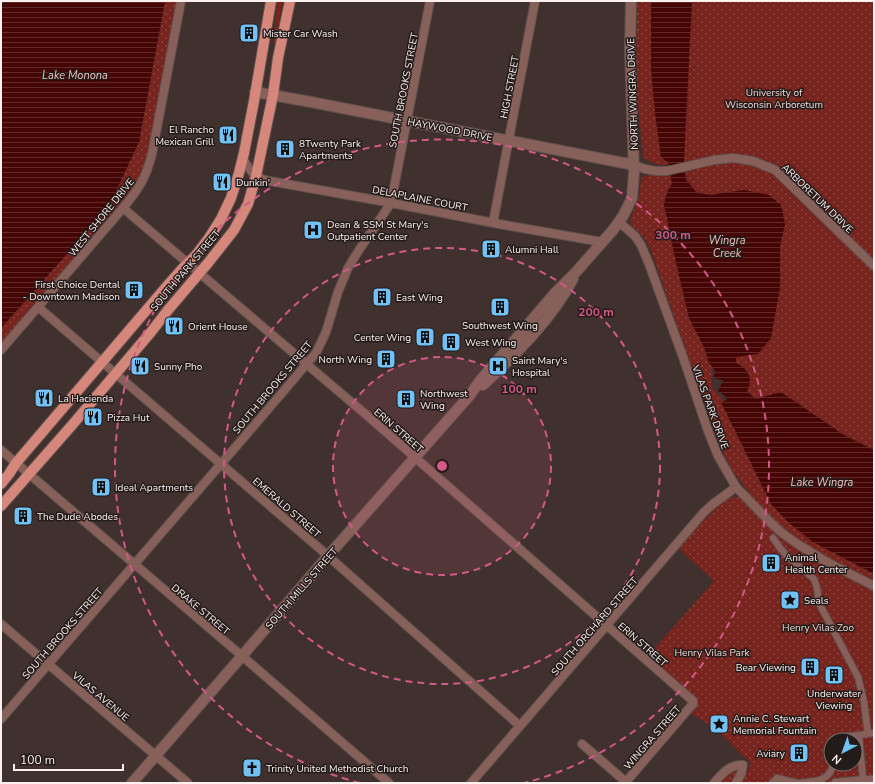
<svg xmlns="http://www.w3.org/2000/svg" width="875" height="784" viewBox="0 0 875 784" font-family="'Nunito Sans',sans-serif">
<defs>
<pattern id="park-dots" width="8" height="8" patternUnits="userSpaceOnUse"><rect width="8" height="8" fill="#76241d"/><path d="M2 2h.1M6 6h.1" fill="none" stroke="#8a443e" stroke-width="1.8" stroke-linecap="round"/></pattern>
<pattern id="water-rules" width="6" height="5" patternUnits="userSpaceOnUse"><rect width="6" height="5" fill="#440504"/><path d="M0 2.5h6" fill="none" stroke="#602a29"/></pattern>
</defs>
<rect width="100%" height="100%" fill="#41312e"/>
<path fill="#76241d" d="M278,1H283L275,44H273L276,14Z"/>
<path fill="url(#park-dots)" fill-rule="evenodd" d="M165,1H181L152,154L134,196L121,203L1,343V328L108,208L139,142Z
M638,1H874V450L844,435L755,399L747,391L749,386L736,363L735,357L780,246L785,224L744,190L710,195L697,193L686,180L684,161C665,165 660,169 643,157L636,84L637,11Z
M647,175L663,176L670,175L672,184L667,192L664,204L675,258L689,318L704,347L709,363L714,368L711,370C713,375 710,380 712,386C714,393 721,395 723,401L721,402L771,504L813,542L874,574V783H719L726,776L733,771L743,773L748,771L750,765L749,761L744,757L720,733L705,722L691,714L697,707V701L648,656L714,581L679,549C688,538 723,494 737,497C739,497 742,500 743,501L750,494L732,470L720,446L714,431L651,250L646,240L639,232L633,227L631,224L630,219L638,201L640,191L641,180L643,177ZM831,740H855V764H831Z"/>
<path fill="url(#water-rules)" d="M1,1H165L139,142L108,208L1,328Z
M651,1H692L684,161L686,180L697,193L711,195L744,190L769,195L781,205L785,224L780,246V288L771,338L758,354L736,357V363C748,368 754,378 747,391L755,399L781,392L844,435L874,450V574L813,542L788,522L771,504L721,402L727,400L725,396L718,391L722,383L724,382L722,380L713,378L715,373L714,369L709,363L704,347L689,318L675,258L664,204L667,192L672,184L669,164L661,157L655,113L651,68Z"/>
<g fill="none" stroke-linecap="round" stroke-linejoin="round">
<g stroke="#5f504d" stroke-width="8">
<path id="pedestrian" d="M773,538L780,548L788,557L813,578C820,589 816,595 820,605L858,677L864,702L868,734
M832,740L836,738L874,733
M863,779H874
M835,782L855,780
M772,783L777,778L797,783
M800,783C815,781 830,782 833,764
M856,783L855,780L863,779L859,735"/>
</g>
<g stroke="#5f504d" stroke-width="10">
<path id="minor" d="M243,159C250,170 252,175 264,180L381,201L499,224L602,242
M634,165L645,169L656,171H667L714,160L733,158L753,161L775,170L874,266
M123,208L370,418L693,701V704L691,706L625,783
M619,222L635,236L641,245L649,264L683,357L708,431L718,456L736,487L770,522L782,533L796,543L825,561L874,586
M493,223L535,1
M38,307L319,548L520,726
M1,350L123,208C138,190 146,178 152,154L181,1
M1,450L242,656L389,783
M1,624L188,783
M1,719L264,414L316,353L326,332L338,292L348,268L359,250L391,203L430,1
M582,744L626,782
M471,783L704,512L713,504L736,487
M714,783C722,774 730,764 743,765L741,774L736,783"/>
</g>
<g stroke="#5f504d" stroke-width="12">
<path id="tertiary" d="M255,92L311,102L634,165
M483,385C516,354 552,319 573,279
M132,783L242,656L328,556L470,395L479,382L555,293L576,272L613,230L623,216L632,198L634,173L630,48L631,1"/>
</g>
<g stroke="#5f504d" stroke-width="12">
<path id="primary" d="M1,484L9,474L16,463L167,286L182,269L196,255L209,238L221,219L231,198L239,173L244,153L254,101L271,1
M1,506L73,424L151,332L168,310L208,263L234,230L248,204L256,176L273,95L278,58L290,1"/>
</g>
<use href="#pedestrian" stroke="#87605a" stroke-width="6"/>
<use href="#minor" stroke="#87605a" stroke-width="8"/>
<use href="#tertiary" stroke="#87605a" stroke-width="10"/>
<use href="#primary" stroke="#d6877b" stroke-width="10"/>
</g>
<circle cx="442" cy="466" r="109" fill="#d35987" fill-opacity=".12"/>
<g fill="none" stroke="#d35987" stroke-width="2" stroke-dasharray="7 5">
<circle cx="442" cy="466" r="109"/>
<circle cx="442" cy="466" r="218"/>
<path d="M360 783A327 327 0 1 1 524 783"/>
</g>
<defs>
<g id="building-square" transform="scale(1)"><rect x="-9" y="-9" width="18" height="18" rx="4" fill="#71c1f5" stroke="#231b1a"/><path d="M-4-6H4V6H1V3H-1V6H-4ZM-2.5-4.3h1.7v1.8h-1.7ZM.8-4.3h1.7v1.8H.8ZM-2.5-1h1.7V.8h-1.7ZM.8-1h1.7V.8H.8Z" fill="#111"/></g>
<g id="restaurant-square" transform="scale(1)"><rect x="-9" y="-9" width="18" height="18" rx="4" fill="#71c1f5" stroke="#231b1a"/><path d="M-5-6h1v4h1v-4h1v4h1v-4h1v5L-1.5 .5V6h-2V.5L-5-1ZM5-6V6H3V1.5H1.5Q1.5-4 5-6Z" fill="#111"/></g>
<g id="hospital-square" transform="scale(1)"><rect x="-9" y="-9" width="18" height="18" rx="4" fill="#71c1f5" stroke="#231b1a"/><path d="M-5-5h3v3.5h4V-5h3V5h-3V1.5h-4V5h-3Z" fill="#111"/></g>
<g id="sight-square" transform="scale(1)"><rect x="-9" y="-9" width="18" height="18" rx="4" fill="#71c1f5" stroke="#231b1a"/><path d="M0-6L1.8-2.2L6-1.7L2.9 1.2L3.7 5.4L0 3.3L-3.7 5.4L-2.9 1.2L-6-1.7L-1.8-2.2Z" fill="#111"/></g>
<g id="church-square" transform="scale(1)"><rect x="-9" y="-9" width="18" height="18" rx="4" fill="#71c1f5" stroke="#231b1a"/><path d="M-1.2-6h2.4v3.5h3.3v2.4h-3.3V6h-2.4V-.1h-3.3v-2.4h3.3Z" fill="#111"/></g>
</defs>
<g fill-rule="evenodd">
<use href="#building-square" x="249" y="33"/>
<use href="#restaurant-square" x="228" y="135"/>
<use href="#building-square" x="285" y="149"/>
<use href="#restaurant-square" x="222" y="182"/>
<use href="#hospital-square" x="313" y="230"/>
<use href="#building-square" x="491" y="249"/>
<use href="#building-square" x="134" y="290"/>
<use href="#building-square" x="382" y="297"/>
<use href="#building-square" x="500" y="307"/>
<use href="#restaurant-square" x="174" y="326"/>
<use href="#building-square" x="425" y="337"/>
<use href="#building-square" x="451" y="342"/>
<use href="#building-square" x="386" y="359"/>
<use href="#restaurant-square" x="140" y="366"/>
<use href="#hospital-square" x="498" y="366"/>
<use href="#restaurant-square" x="44" y="398"/>
<use href="#building-square" x="406" y="399"/>
<use href="#restaurant-square" x="93" y="417"/>
<use href="#building-square" x="101" y="487"/>
<use href="#building-square" x="23" y="516"/>
<use href="#building-square" x="771" y="563"/>
<use href="#sight-square" x="790" y="600"/>
<use href="#building-square" x="810" y="667"/>
<use href="#building-square" x="834" y="675"/>
<use href="#sight-square" x="719" y="724"/>
<use href="#building-square" x="799" y="753"/>
<use href="#church-square" x="252" y="768"/>
</g>
<g text-anchor="middle" stroke-width="3" stroke-linejoin="round" paint-order="stroke">
<g font-size="10" fill="#fcf1ef" stroke="#231b1a" text-anchor="start">
<text x="263" y="37">Mister Car Wash</text>
<text x="214" y="133" text-anchor="end">El Rancho<tspan x="214" dy="12">Mexican Grill</tspan></text>
<text x="299" y="147">8Twenty Park<tspan x="299" dy="12">Apartments</tspan></text>
<text x="236" y="186">Dunkin'</text>
<text x="327" y="228">Dean &amp; SSM St Mary's<tspan x="327" dy="12">Outpatient Center</tspan></text>
<text x="505" y="253">Alumni Hall</text>
<text x="120" y="288" text-anchor="end">First Choice Dental<tspan x="120" dy="12">- Downtown Madison</tspan></text>
<text x="396" y="301">East Wing</text>
<text x="500" y="329" text-anchor="middle">Southwest Wing</text>
<text x="188" y="330">Orient House</text>
<text x="411" y="341" text-anchor="end">Center Wing</text>
<text x="465" y="346">West Wing</text>
<text x="372" y="363" text-anchor="end">North Wing</text>
<text x="512" y="364">Saint Mary's<tspan x="512" dy="12">Hospital</tspan></text>
<text x="154" y="370">Sunny Pho</text>
<text x="420" y="397">Northwest<tspan x="420" dy="12">Wing</tspan></text>
<text x="58" y="402">La Hacienda</text>
<text x="107" y="421">Pizza Hut</text>
<text x="115" y="491">Ideal Apartments</text>
<text x="37" y="520">The Dude Abodes</text>
<text x="785" y="561">Animal<tspan x="785" dy="12">Health Center</tspan></text>
<text x="804" y="604">Seals</text>
<text x="796" y="671" text-anchor="end">Bear Viewing</text>
<text x="834" y="697" text-anchor="middle">Underwater<tspan x="834" dy="12">Viewing</tspan></text>
<text x="733" y="722">Annie C. Stewart<tspan x="733" dy="12">Memorial Fountain</tspan></text>
<text x="785" y="757" text-anchor="end">Aviary</text>
<text x="266" y="772">Trinity United Methodist Church</text>
</g>
<g font-size="10" fill="#fcf1ef" stroke="#231b1a">
<text transform="translate(509 87) rotate(-79)" y="4">HIGH STREET</text>
<text transform="translate(403 90) rotate(-79)" y="4">SOUTH BROOKS STREET</text>
<text transform="translate(632 94) rotate(-92)" y="4">NORTH WINGRA DRIVE</text>
<text transform="translate(450 129) rotate(11)" y="4">HAYWOOD DRIVE</text>
<text transform="translate(420 198) rotate(11)" y="4">DELAPLAINE COURT</text>
<text transform="translate(818 198) rotate(44)" y="4">ARBORETUM DRIVE</text>
<text transform="translate(101 217) rotate(-51)" y="4">WEST SHORE DRIVE</text>
<text transform="translate(185 270) rotate(-50)" y="4">SOUTH PARK STREET</text>
<text transform="translate(272 387) rotate(-50)" y="4">SOUTH BROOKS STREET</text>
<text transform="translate(711 407) rotate(70)" y="4">VILAS PARK DRIVE</text>
<text transform="translate(399 430) rotate(41)" y="4">ERIN STREET</text>
<text transform="translate(287 507) rotate(41)" y="4">EMERALD STREET</text>
<text transform="translate(301 588) rotate(-49)" y="4">SOUTH MILLS STREET</text>
<text transform="translate(201 609) rotate(40)" y="4">DRAKE STREET</text>
<text transform="translate(594 626) rotate(-49)" y="4">SOUTH ORCHARD STREET</text>
<text transform="translate(62 633) rotate(-49)" y="4">SOUTH BROOKS STREET</text>
<text transform="translate(643 644) rotate(41)" y="4">ERIN STREET</text>
<text transform="translate(101 696) rotate(40)" y="4">VILAS AVENUE</text>
<text transform="translate(652 737) rotate(-49)" y="4">WINGRA STREET</text>
</g>
<g font-size="10" fill="#f1d7d3" stroke="#231b1a">
<text x="774" y="96">University of<tspan x="774" dy="12">Wisconsin Arboretum</tspan></text>
<text x="818" y="631">Henry Vilas Zoo</text>
<text x="712" y="656">Henry Vilas Park</text>
</g>
<g font-size="11" font-style="italic" fill="#f7c5bd" stroke="#231b1a">
<text x="75" y="79">Lake Monona</text>
<text x="727" y="244">Wingra<tspan x="727" dy="13">Creek</tspan></text>
<text x="822" y="486">Lake Wingra</text>
</g>
</g>
<circle cx="442" cy="466" r="6" fill="#d35987" stroke="#231b1a" stroke-width="2"/>
<g font-size="12" text-anchor="middle" font-weight="bold" fill="#d35987" stroke="#231b1a" stroke-width="3" stroke-linejoin="round" paint-order="stroke">
<text x="673" y="239">300 m</text>
<text x="596" y="316">200 m</text>
<text x="519" y="393">100 m</text>
</g>
<rect width="875" height="784" fill="none" stroke="#fcf1ef" stroke-width="4"/>
<g transform="translate(843 752) rotate(221)"><circle r="19" fill="#231b1a" stroke="#7a716f"/>
<path d="M0-3L7 15L0 10L-7 15Z" fill="#71c1f5"/>
<text y="-6" font-size="11" font-weight="bold" text-anchor="middle" fill="#fcf1ef">N</text>
</g>
<path d="M14 764v6h109v-6" fill="none" stroke="#fcf1ef" stroke-width="2"/>
<text x="20" y="764" font-size="12" fill="#fcf1ef" stroke="#231b1a" stroke-width="3" paint-order="stroke">100 m</text>
</svg>
